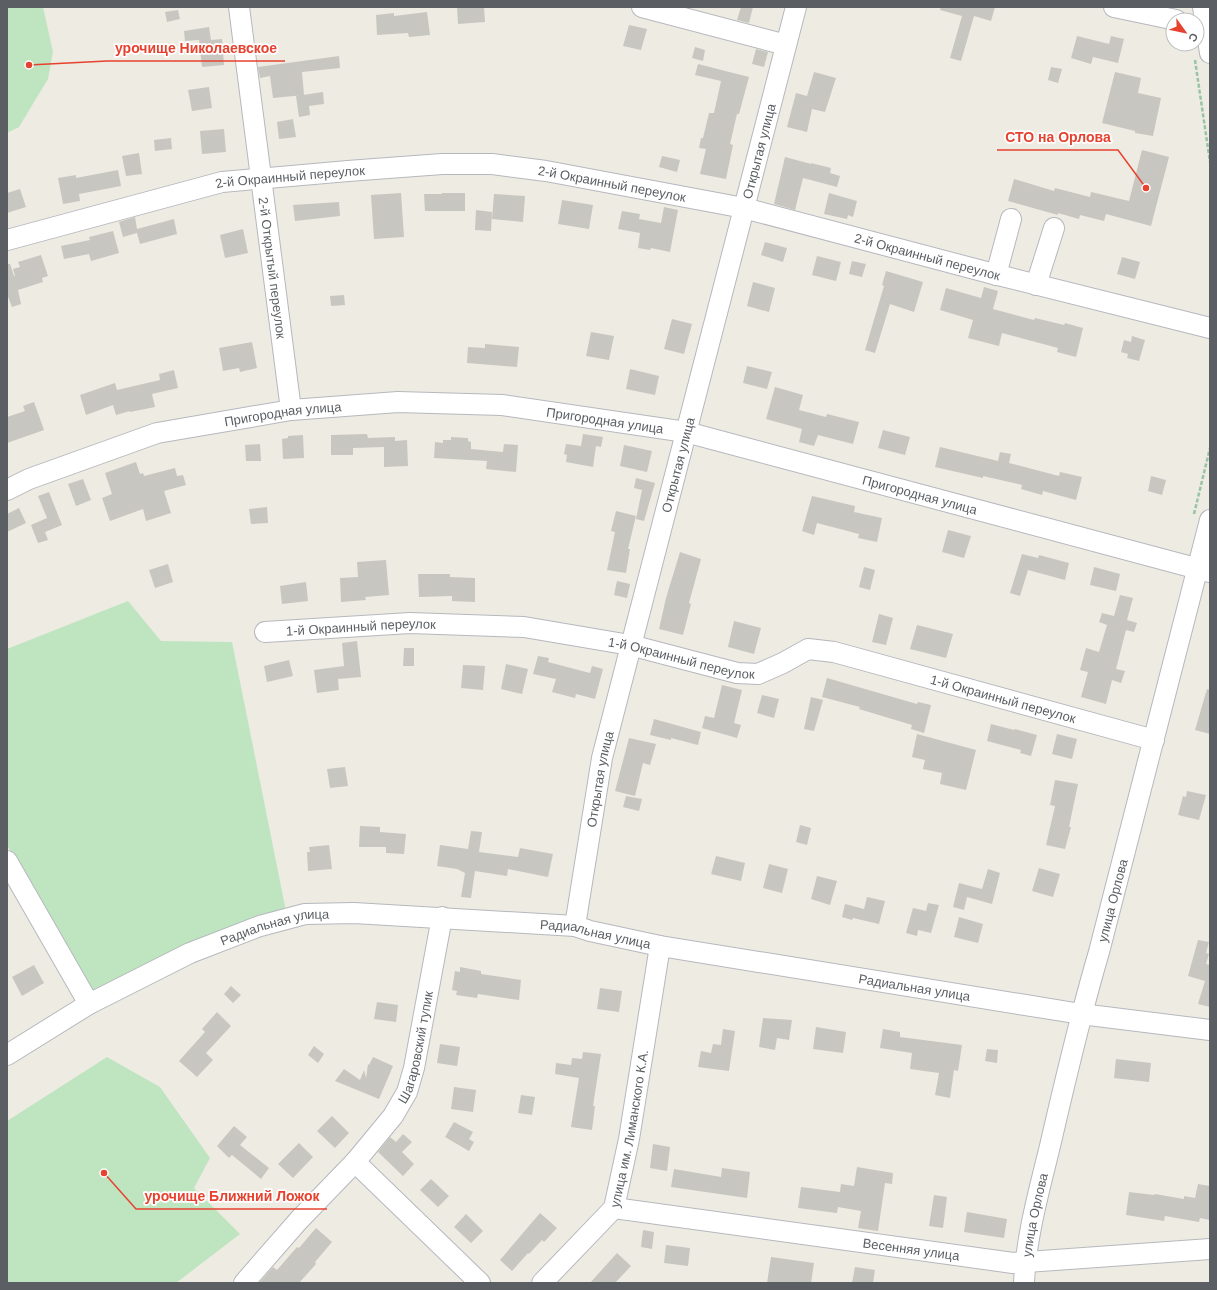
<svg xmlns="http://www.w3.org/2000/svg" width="1217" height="1290" viewBox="0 0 1217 1290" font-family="Helvetica,sans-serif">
<rect width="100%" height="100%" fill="#eeebe3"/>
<path fill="#bfe5c0" d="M7,7H43L53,52L48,79L19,127L7,133Z
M128,601L161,641L232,642L286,911L92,994L7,845V649Z
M107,1057L160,1087L210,1158L194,1188L240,1234L176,1283H7V1121Z"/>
<path fill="#c8c6c0" d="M457,7H484L485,22L458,24Z
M741,7H753L749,23L737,20Z
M941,7H995L991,21L974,16L961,61L950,58L962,16L940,10Z
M178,10L180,19L167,22L165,12Z
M427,12L430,35L409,37L408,33L377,35L376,15L394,13V16Z
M629,25L647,29L641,50L623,46Z
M209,27L211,40L222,39L224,65L202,67L199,40L185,41L184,31Z
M1077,36L1109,44L1111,36L1124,39L1118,63L1093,57L1091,64L1071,58Z
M695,47L705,50L703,61L692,58Z
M756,49L768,52L764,67L752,64Z
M339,56L340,68L302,72L304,95L273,98L270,76L260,78L258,67Z
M698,64L749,77L739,114H737L730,144L733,145L726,179L700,174L706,149L699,148L701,138H703L709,113H714L721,81L695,75Z
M1051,67L1062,69L1058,83L1048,80Z
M814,72L836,78L825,112L812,109L807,132L787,127L796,93L807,96Z
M1115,72L1141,78L1138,93L1161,98L1153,136L1135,133V131L1102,123Z
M209,87L212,108L192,111L188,90Z
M323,92L324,104L309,106L310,115L299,117L296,96Z
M293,119L296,137L279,139L277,122Z
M224,129L226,152L202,154L200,131Z
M171,138L172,149L155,151L154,140Z
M1142,150L1169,157L1151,226L1106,214L1104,221L1080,215L1079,219L1058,213V215L1008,201L1014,179L1054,191L1055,188L1090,197L1091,192L1129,201Z
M139,153L142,174L126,176L122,156Z
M662,156L680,160L677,172L659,167Z
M785,157L811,164V163L831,168L830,173L840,176L837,187L803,178L795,210L774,204Z
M118,170L121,186L79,194L80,201L63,204L58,178L76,175V178Z
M20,189L26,207L7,213V193Z
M401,193L404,237L374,239L371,195Z
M442,193H465V211H425L424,194H442Z
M829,193L857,201L853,217L848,215L847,219L824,214Z
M494,194L525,196L523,222L492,219Z
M562,200L593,205L589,229L558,224Z
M339,202L340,216L295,221L293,205Z
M664,207L678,210L670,252L651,248L650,250L638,248L640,233L618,229L622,211L640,214L639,219L661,223Z
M476,210L492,212L491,231L475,230Z
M135,217L137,229L174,219L177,234L140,244L137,233L123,237L119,222Z
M243,229L248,253L225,258L220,235Z
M113,231L119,253L91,261L89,254L64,259L61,246L90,240L89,237Z
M765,242L787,248L783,262L761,255Z
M41,255L48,276L42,278L43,282L18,290L21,304L12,307L7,294V264H10L14,276H15L13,269L20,267L18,262Z
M817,256L841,262L836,281L812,275Z
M1122,257L1140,262L1135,279L1117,274Z
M852,261L866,264L862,277L849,274Z
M886,271L923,282L914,312L890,304L875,353L865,350L884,286L882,285Z
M753,282L775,288L769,312L747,306Z
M984,287L998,291L993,309L1034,320L1035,318L1064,325L1065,323L1083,328L1076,357L1057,352L1058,348L1002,333L999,346L968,338L973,320L940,310L946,288L981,298Z
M344,295L345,305L331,306L330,296Z
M672,319L692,324L684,354L664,349Z
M591,332L614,336L609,360L586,356Z
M1132,336L1145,340L1139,361L1127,358L1128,354L1121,352L1124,340L1131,342Z
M252,342L257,368L240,372L239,368L223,371L219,348Z
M485,344L519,347L517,367L467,363L468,347L485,348Z
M747,366L772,372L767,389L743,383Z
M630,369L659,376L655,395L626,389Z
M174,370L178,388L152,394L155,407L130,412V411L116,415L113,405L86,415L80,395L115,383L117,390L160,380L159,374Z
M775,387L803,395L799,410L826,417L827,414L859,422L853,444L818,435L814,446L799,442L802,429L766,419Z
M34,402L44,430L7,443V417L25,411L23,406Z
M883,430L910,437L905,455L878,448Z
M367,434L368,438L395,437V441L407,440L408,466L384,467V447L353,448V455H331V435Z
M583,434L603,437L601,447L596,446L593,467L566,462L567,455L564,454L566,444L581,446Z
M303,435L304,458L283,459L282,439L288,438V436Z
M451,437L468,438V441L471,442V449L503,452L504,444L518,445L516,472L486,469L487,461L434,458L435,442L443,443V440H451Z
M260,444L261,461H246L245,445Z
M624,445L652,451L647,472L620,466Z
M940,447L998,461L1000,452L1011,454L1009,463L1059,476L1060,472L1082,477L1076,500L1043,491L1042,495L1021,489L1022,485L983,476V478L935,467Z
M136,462L140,474L143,473L144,476L175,468L177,476L183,475L186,485L164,491L171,513L146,521L143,509L110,521L102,498L112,494L105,473Z
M1151,476L1166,480L1162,495L1148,491Z
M636,478L655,483L644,521L636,519L642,490L634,488Z
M83,479L91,500L76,506L68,484Z
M49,492L62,525L45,532L48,540L38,543L31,525L47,518L38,496Z
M812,496L855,506L854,512L882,518L877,542L858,538L859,534L817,523L814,535L802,531Z
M267,507L268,523L251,524L249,509Z
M19,508L26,523L7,532V514Z
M616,511L636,516L628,549H630L626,573L607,570L615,532L611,531Z
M948,530L971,536L964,558L942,552Z
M680,552L701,559L689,603L691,604L683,635L659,629L666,598Z
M1022,554L1038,558L1039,555L1069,563L1065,580L1028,570L1020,596L1010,593Z
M386,560L389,595L365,597L366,600L341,602L340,578L358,577L357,562Z
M168,564L173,582L155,588L149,570Z
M864,567L875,570L870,590L859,587Z
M1094,567L1120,574L1116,591L1090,585Z
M418,574H450V577L475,578V602L452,601V596L419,597Z
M617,581L630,584L627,598L614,595Z
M306,582L308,601L282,604L280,586Z
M1120,595L1133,598L1127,620L1137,623L1134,632L1126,630L1116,669L1125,671L1121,683L1112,680L1106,704L1081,697L1088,672L1080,670L1086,648L1099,652L1107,625L1099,622L1102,613L1114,616Z
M879,614L893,618L886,645L872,642Z
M734,621L761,628L754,654L728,647Z
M917,625L953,634L946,658L910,649Z
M357,641L361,677L338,679L339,690L317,693L314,670L344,666L342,643Z
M404,648H414V666H403Z
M538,656L549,658L548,662L590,673L592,666L603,669L595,699L576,694L575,698L552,692L556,679L533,674Z
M289,660L293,676L267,682L264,666Z
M506,664L528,669L522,694L501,689Z
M463,665L485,666L483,690L461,688Z
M827,678L917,704L918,702L931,705L924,733L911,729L912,725L859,709L860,707L822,697Z
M722,685L742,690L734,723L741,725L737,738L702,728L705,716L714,718Z
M1207,689L1210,690V734L1195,730Z
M762,695L779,699L774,718L757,713Z
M811,697L823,700L814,731L804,729Z
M654,719L701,732L698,745L671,738V740L650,735Z
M991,724L1014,730L1015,729L1037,735L1031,756L1020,753L1021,750L987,741Z
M917,734L976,750L966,790L940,784L942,773L923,769L925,760L912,757Z
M1057,734L1077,739L1072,759L1052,754Z
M629,738L656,744L650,765L643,763L635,796L615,791Z
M345,767L348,786L330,788L327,769Z
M1055,780L1078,784L1069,827H1071L1065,849L1046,845L1055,806L1050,805Z
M1187,791L1206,795L1199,820L1178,815L1183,796L1186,797Z
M626,796L642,799L639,811L623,807Z
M800,825L811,828L807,845L796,842Z
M360,826L380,827V832L406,834L404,854L386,853V847H359Z
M471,831L482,832L479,852L518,857L520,848L553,854L548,877L508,869L507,876L475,871L471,898L461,897L465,873L457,869L437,866L440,845L468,849Z
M329,845L332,869L308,871L307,852H310L309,847Z
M716,856L745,863L741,881L711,874Z
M769,864L788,869L782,893L763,888Z
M1039,868L1060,874L1053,897L1032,891Z
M988,869L1000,873L992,904L967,897L964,910L953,907L959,883L982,889Z
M817,876L837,881L830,905L811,899Z
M867,897L885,901L879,924L853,918L852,920L842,917L845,904L864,909Z
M928,903L939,905L931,933L918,930L917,936L906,933L913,908L926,911Z
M959,917L983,924L978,943L954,937Z
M1198,940L1209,942L1206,953L1209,954L1206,964L1210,965V1007L1198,1004L1205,981L1188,976Z
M34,965L44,983L22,996L12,977Z
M460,967L481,971V974L521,980L519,1000L478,994L477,998L456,995L457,991L452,990L455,971L460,972Z
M231,986L241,995L233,1003L224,994Z
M600,988L622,991L619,1012L597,1009Z
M377,1002L398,1005L396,1022L374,1019Z
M217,1012L231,1026L206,1053L213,1060L197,1077L179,1061L205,1032L202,1029Z
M763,1018L792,1020L789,1040L777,1038L775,1050L759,1047Z
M816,1027L846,1032L843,1053L813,1049Z
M723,1029L735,1031L729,1071L698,1067L701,1051L711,1053L713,1044L721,1045Z
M883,1029L900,1032V1037L962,1045L958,1071L954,1070L950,1098L935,1095L939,1073L910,1069L912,1053L880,1048Z
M440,1044L460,1047L457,1066L437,1063Z
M314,1046L324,1054L318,1063L308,1055Z
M987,1049L998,1050L997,1063L985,1061Z
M583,1052L601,1054L593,1106H595L592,1130L571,1127L579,1078L555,1074L556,1063L571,1065L572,1058L582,1059Z
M373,1057L393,1066L379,1099L335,1081L344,1069L360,1080L364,1070L366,1078L368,1064L369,1065Z
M1116,1059L1151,1063L1149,1082L1114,1078Z
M454,1087L476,1090L473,1112L451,1109Z
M521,1095L535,1097L532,1115L518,1113Z
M332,1116L349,1133L335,1148L317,1131Z
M454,1122L473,1132L469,1139L474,1142L469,1151L445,1137Z
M234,1126L247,1137L240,1145L269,1168L261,1179L232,1155L229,1158L217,1146Z
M403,1134L412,1142L402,1152L414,1164L403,1176L378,1152L390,1137L396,1142Z
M299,1143L313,1157L293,1178L278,1164Z
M653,1144L670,1147L667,1171L650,1168Z
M857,1167L893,1173L892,1184L885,1183L878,1231L858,1228L861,1211L838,1207L837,1213L798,1208L801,1187L840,1192L841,1184L854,1186Z
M722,1168L750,1172L747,1198L671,1187L674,1169L721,1177Z
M431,1179L449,1196L438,1207L420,1190Z
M1198,1184L1210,1186V1220L1200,1218L1199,1222L1165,1216L1164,1221L1126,1215L1129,1192L1154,1195L1155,1194L1184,1199V1196L1195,1198Z
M934,1195L947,1197L943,1228L929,1226Z
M967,1212L1007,1219L1004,1238L964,1232Z
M540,1213L557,1228L544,1242L542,1240L529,1254L528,1253L512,1271L500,1260Z
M466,1214L483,1231L471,1243L454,1227Z
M316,1228L332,1242L315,1262L316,1264L299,1283H259L273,1267L277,1270L297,1247L299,1248Z
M643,1230L654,1232L652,1249L641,1247Z
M666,1245L690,1248L688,1266L664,1263Z
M617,1253L631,1266L615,1283H590Z
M771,1257L814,1263L811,1283H767Z
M855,1267L875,1270L873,1283H852Z"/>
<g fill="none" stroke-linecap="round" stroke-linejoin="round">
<g stroke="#b5b8bd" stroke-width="22">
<g id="minor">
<path id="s1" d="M239,7L291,410"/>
<path d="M642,7L786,45"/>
<path d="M1114,7L1176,20"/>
<path d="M1203,7L1210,53"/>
<path id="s2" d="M7,240L222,182L348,171L442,164H492L546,171L744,208L990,273L1210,328"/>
<path d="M996,275L1011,219"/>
<path d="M1036,285L1054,228"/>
<path id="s3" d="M7,490L29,479L157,433L291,410L398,402L502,405L686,432L1210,572"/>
<path id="s4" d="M265,632L410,623L524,627L630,645L737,673L758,674L783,663L808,649L834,652L1154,740"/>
<path d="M7,861L89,1004"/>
<path id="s5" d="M575,926L602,758L796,7"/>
<path id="s6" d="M7,1055L89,1004L190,953L260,926L305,914L354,913L575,926L590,931L660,946L1081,1014L1210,1030"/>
<path id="s7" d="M355,1162L393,1116L407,1092L414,1068L442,917"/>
<path id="s8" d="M614,1208L1013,1263L1210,1249"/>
<path d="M244,1283L299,1220L355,1162L480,1283"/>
<path id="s9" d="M542,1283L614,1208L629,1139L660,946"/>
<path id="s10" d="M1024,1283C1026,1237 1039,1191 1050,1146C1065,1081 1080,1016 1099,952L1210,520"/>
</g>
</g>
<path stroke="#97c4a5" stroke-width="2.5" stroke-dasharray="4 2" stroke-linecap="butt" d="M1195,60L1210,162
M1194,514L1210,448"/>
<use href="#minor" stroke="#fff" stroke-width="20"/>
</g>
<g text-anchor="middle" stroke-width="3.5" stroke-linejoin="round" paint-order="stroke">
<g font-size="13" fill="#5b5f63" stroke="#fff">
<text dy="5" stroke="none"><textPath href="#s5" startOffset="797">Открытая улица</textPath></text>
<text dy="5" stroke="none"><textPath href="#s2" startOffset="291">2-й Окраинный переулок</textPath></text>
<text dy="5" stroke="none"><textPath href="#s2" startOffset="615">2-й Окраинный переулок</textPath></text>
<text dy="5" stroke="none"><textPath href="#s2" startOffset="939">2-й Окраинный переулок</textPath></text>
<text dy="5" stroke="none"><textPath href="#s1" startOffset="263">2-й Открытый переулок</textPath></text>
<text dy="5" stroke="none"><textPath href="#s3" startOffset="288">Пригородная улица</textPath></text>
<text dy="5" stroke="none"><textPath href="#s3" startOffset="612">Пригородная улица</textPath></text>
<text dy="5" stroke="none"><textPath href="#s5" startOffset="473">Открытая улица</textPath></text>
<text dy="5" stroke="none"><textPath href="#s3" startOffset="936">Пригородная улица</textPath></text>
<text dy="5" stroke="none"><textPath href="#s4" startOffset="96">1-й Окраинный переулок</textPath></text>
<text dy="5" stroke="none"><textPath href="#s4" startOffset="420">1-й Окраинный переулок</textPath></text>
<text dy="5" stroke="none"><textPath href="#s4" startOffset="756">1-й Окраинный переулок</textPath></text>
<text dy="5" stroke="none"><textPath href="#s5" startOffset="149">Открытая улица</textPath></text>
<text dy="5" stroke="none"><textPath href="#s10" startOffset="393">улица Орлова</textPath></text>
<text dy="5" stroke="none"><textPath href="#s6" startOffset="299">Радиальная улица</textPath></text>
<text dy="5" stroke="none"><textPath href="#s6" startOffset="623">Радиальная улица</textPath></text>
<text dy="5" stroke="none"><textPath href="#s6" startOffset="947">Радиальная улица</textPath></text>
<text dy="5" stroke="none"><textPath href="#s7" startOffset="133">Шагаровский тупик</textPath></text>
<text dy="5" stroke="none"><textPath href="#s9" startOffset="185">улица им. Лиманского К.А.</textPath></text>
<text dy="5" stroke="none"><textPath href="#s10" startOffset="69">улица Орлова</textPath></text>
<text dy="5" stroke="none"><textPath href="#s8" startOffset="300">Весенняя улица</textPath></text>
</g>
</g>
<path fill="none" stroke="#e7422f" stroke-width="1.5" d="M29 65L107 61H285M1146 188L1118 150H997M104 1173L136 1209H327"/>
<g fill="#e7422f" stroke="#fff" stroke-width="1.5">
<circle cx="29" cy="65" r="4"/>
<circle cx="1146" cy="188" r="4"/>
<circle cx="104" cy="1173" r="4"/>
</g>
<g font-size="14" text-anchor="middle" font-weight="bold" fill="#e7422f" stroke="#fff" stroke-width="3.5" stroke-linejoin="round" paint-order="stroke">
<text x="196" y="53">урочище Николаевское</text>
<text x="1058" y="142">СТО на Орлова</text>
<text x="232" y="1201">урочище Ближний Ложок</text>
</g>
<rect width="1217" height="1290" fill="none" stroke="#5b5f63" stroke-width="16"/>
<g transform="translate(1185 32) rotate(123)"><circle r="19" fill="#ffffff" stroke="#bdbfc1"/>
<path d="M0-3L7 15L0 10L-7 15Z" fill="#e7422f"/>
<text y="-6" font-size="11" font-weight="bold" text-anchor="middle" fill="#5b5f63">С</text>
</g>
</svg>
